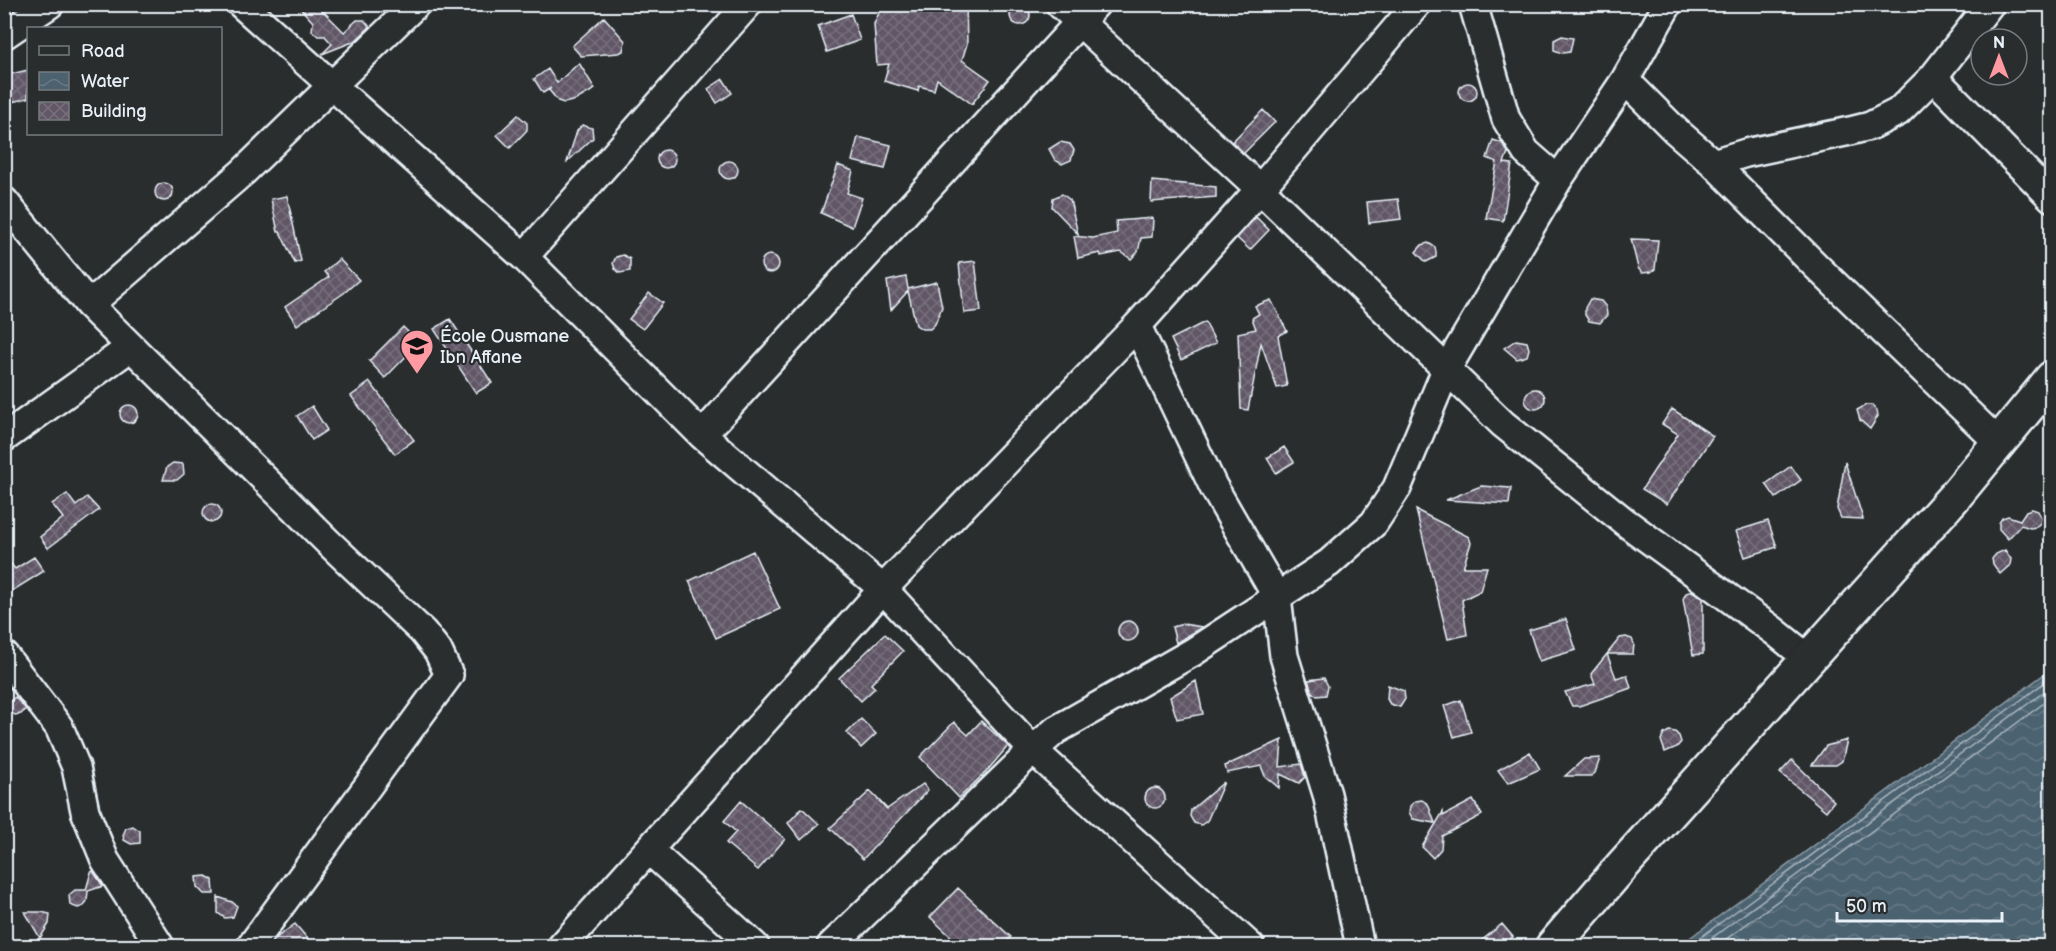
<svg xmlns="http://www.w3.org/2000/svg" width="2056" height="951" viewBox="0 0 2056 951" font-family="'Balsamiq Sans',sans-serif">
<defs>
<pattern id="water-waves" width="16" height="10" patternUnits="userSpaceOnUse" patternTransform="scale(1.5)"><rect width="16" height="10" fill="#4c626f"/><path d="M0 5q4-4 8 0t8 0" fill="none" stroke="#667984"/></pattern>
<pattern id="building-cross-hatch" width="8" height="8" patternUnits="userSpaceOnUse" patternTransform="scale(1.5)"><rect width="8" height="8" fill="#615766"/><path d="M0 0l8 8M0 8l8-8" fill="none" stroke="#78707d"/></pattern>
</defs>
<rect width="100%" height="100%" fill="#2a2d2e"/>
<filter id="ink" filterUnits="userSpaceOnUse"><feTurbulence type="fractalNoise" baseFrequency=".0167" numOctaves="2"/><feDisplacementMap in="SourceGraphic" scale="12" xChannelSelector="R" yChannelSelector="G"/><feConvolveMatrix kernelMatrix="1 2 1 2 8 2 1 2 1" color-interpolation-filters="sRGB"/></filter>
<g filter="url(#ink)">
<path fill="url(#water-waves)" stroke="#8a9ba6" stroke-width="1.5" d="M2051,669V946H1679Z"/>
<g fill="none" stroke-linecap="round" stroke-linejoin="round">
<path stroke="#aab8c1" stroke-width="1.5" d="M1689,946L2052,677
M1701,946L2052,686
M1717,946L2052,697"/>
</g>
<path fill="url(#building-cross-hatch)" stroke="#e8f1f8" stroke-width="1.5" d="M306,4H316L344,32L357,20H364L370,27L355,41L322,54L332,44L325,36H318L312,31L313,22L301,9Z
M883,4H966L967,44L962,60L990,80L972,104L937,79L934,90L919,86L918,91L884,81L889,64L877,65L874,24Z
M1010 15a10 10 0 1 1 20 0a10 10 0 1 1-20 0Z
M851,14L860,40L827,52L818,26Z
M604,17L625,41L623,51L619,53L581,56L572,46Z
M1562,36L1573,38L1570,52L1562,53L1554,50V40Z
M579,63L595,89L576,100L564,103L558,101L549,90L551,88L543,93L534,79L548,69L557,83Z
M28,70V98L4,104V85L9,84L7,75Z
M723,79L732,93L717,103L708,89Z
M1459 92a9 9 0 1 1 18 0a9 9 0 1 1-18 0Z
M1263,110L1275,122L1244,153L1232,142Z
M518,115L527,123V130L510,148L497,135Z
M582,125L592,128L593,138L567,162L577,131Z
M858,137L891,145L885,169L852,161Z
M1493,140L1502,143L1508,152L1504,163L1512,164L1503,221L1486,218L1497,162L1487,158Z
M1060,142L1070,144L1074,150L1071,160L1062,164L1055,160L1049,149Z
M657 159a9 9 0 1 1 18 0a9 9 0 1 1-18 0Z
M720 170a9 9 0 1 1 18 0a9 9 0 1 1-18 0Z
M838,165L853,171L847,193L862,198L852,227L821,213Z
M1152,181L1216,187V197L1151,202Z
M155 192a9 9 0 1 1 18 0a9 9 0 1 1-18 0Z
M1062,194L1070,200L1078,234L1052,207L1053,198Z
M287,196L301,261L295,263L280,232H278L271,199Z
M1398,199L1401,219L1369,223L1367,202Z
M1256,217L1269,230L1250,250L1237,238Z
M1153,218L1152,237L1141,238L1138,252L1131,259L1121,252L1101,256L1100,253L1078,258L1074,236L1093,238L1117,233L1116,221Z
M1631,239L1658,240L1655,269L1651,272L1642,273L1638,268Z
M1428,243L1435,247L1436,252V257L1426,262L1416,252L1422,245Z
M623,255L630,259V271L620,273L615,269L613,263L616,257Z
M761 264a9 9 0 1 1 18 0a9 9 0 1 1-18 0Z
M339,259L359,280L344,293L297,325L285,307L329,277L324,272Z
M975,261L981,311L964,313L959,263Z
M906,277L908,289L937,282L942,307L935,324L930,329H922L916,325L908,291L891,310L887,281Z
M649,293L663,303L643,329L629,319Z
M1590,299L1601,301L1606,307L1607,315L1600,323L1589,321L1585,315V308Z
M1271,300L1287,331L1278,336L1287,386L1277,388L1261,343L1248,410L1241,409L1238,333L1256,329L1252,318L1259,314L1255,306Z
M450,319L492,383L476,393L434,329Z
M1205,322L1216,343L1181,360L1171,339Z
M403,327L419,343L385,378L369,361Z
M1516,340L1527,342L1529,349L1527,356L1517,359L1504,348Z
M370,382L414,440L395,454L351,396Z
M1525 399a10 10 0 1 1 20 0a10 10 0 1 1-20 0Z
M1866,405H1872L1877,410L1878,416L1870,429L1860,420L1857,410Z
M120 414a9 9 0 1 1 18 0a9 9 0 1 1-18 0Z
M312,406L327,430L312,440L297,416Z
M1672,409L1713,436L1667,504L1642,489L1678,434L1662,424Z
M1284,447L1294,462L1276,473L1267,458Z
M1845,462L1863,519L1841,518L1837,509Z
M173,463L183,464L184,474L177,480H163L167,467Z
M1791,466L1801,480L1776,498L1766,484Z
M1481,486L1511,488L1509,504L1446,500Z
M67,494L76,506L87,497L99,510L48,548L40,537L63,518L52,504Z
M203 513a9 9 0 1 1 18 0a9 9 0 1 1-18 0Z
M2032,509L2038,511L2041,517L2040,523L2036,527L2030,528L2021,525L2008,539L1999,529V523L2002,518L2008,516L2020,520L2026,511Z
M1416,510L1469,537L1471,543L1463,567H1487L1480,591L1462,600L1467,635L1448,639Z
M1768,521L1777,547L1745,557L1736,531Z
M2005,550L2011,559L2010,565L2000,574L1993,564L1992,559L1996,554Z
M753,551L780,609L716,638L689,581Z
M4,555L15,569L34,557L44,571L4,596Z
M1692,591L1703,598V654L1693,655L1683,599L1686,593Z
M1566,619L1576,650L1539,661L1529,630Z
M1118 631a10 10 0 1 1 20 0a10 10 0 1 1-20 0Z
M1183,624L1202,627L1176,643L1172,627Z
M885,634L903,651L871,684L875,688L861,701L839,678Z
M1626,637L1632,639L1634,644L1633,654H1607L1620,638Z
M1607,654L1616,678L1627,675L1631,688L1579,706H1572L1565,692L1595,684L1591,674Z
M1324,678L1328,686L1326,695L1317,696L1312,692L1308,680Z
M1196,681L1203,714L1177,719L1170,697Z
M1388,685L1404,691L1405,699L1400,707L1390,704L1387,699Z
M15,697L26,709L21,714L15,715L9,711V702Z
M1461,700L1471,732L1454,737L1444,706Z
M861,719L876,734L861,748L847,733Z
M981,721L1008,746L986,772L959,798L920,757L954,722L968,735Z
M1669,731L1675,732L1679,736L1681,742L1677,747L1665,752L1661,740L1664,734Z
M1282,740L1280,767L1301,764L1305,777L1299,783L1280,774L1279,788L1265,776L1261,766L1227,773L1225,766Z
M1847,740L1842,761L1836,765H1812L1826,746Z
M1530,752L1540,769L1508,783L1498,770Z
M1600,758L1595,773L1591,776H1565L1584,759Z
M1792,760L1834,801L1826,811L1780,773Z
M1224,782L1207,821L1201,825L1194,823L1190,816L1191,810Z
M923,784L928,790L863,859L830,828L870,791L887,809Z
M1145 798a10 10 0 1 1 20 0a10 10 0 1 1-20 0Z
M1422,800L1428,804L1435,823L1413,819L1409,812L1410,806L1415,801Z
M1473,800L1482,815L1442,836L1441,849L1433,858L1422,847L1443,812V816Z
M741,801L785,839L758,870L726,843L736,832L724,821Z
M802,808L819,824L801,840L788,823Z
M133,826L140,831V843L131,844L124,840L123,835L126,828Z
M93,871L103,886L88,891L87,901L84,906L78,908L70,905L69,895L75,890H86L91,872Z
M206,876L213,880L214,894H204L197,887L196,877Z
M958,888L1011,937L1002,946H961L930,917Z
M218,897L232,902L237,906L233,917L225,918L218,913Z
M25,912H41L50,914L49,924L40,938Z
M295,924L314,946H270L275,939Z
M1502,924L1513,937L1502,946H1475Z"/>
<g fill="none" stroke-linecap="round" stroke-linejoin="round">
<g stroke="#e8f1f8" stroke-width="32">
<path id="minor" d="M241,4L524,257L702,435L883,589L1033,750L1250,946
M1060,4L1260,189L1503,424L1625,522L1774,631L1810,660
M1473,4L1506,119L1526,152L1558,180
M4,35L50,4
M1933,77L2052,198
M1625,80L1675,130L1713,163L1746,153L1850,131L1870,126L1898,112L1933,77L1990,4
M1713,163L1816,266L1998,442
M4,201L89,305L329,543L423,632L438,651L449,675L251,946
M524,257L748,4
M89,305L243,172L416,4
M1137,326L1213,486L1277,597L1284,656L1327,794L1360,946
M702,435L1096,4
M4,438L131,347
M4,655L59,727L76,767L85,811L105,860L160,946
M649,850L755,946
M562,946L883,589L1137,326L1260,189L1417,4
M831,946L1033,750L1056,730L1193,652L1329,563L1374,523L1397,488L1446,370L1558,180L1625,80L1668,4"/>
</g>
<g stroke="#e8f1f8" stroke-width="38">
<path id="secondary" d="M1553,946L1622,866L1955,496L2052,378"/>
</g>
<use href="#minor" stroke="#2a2d2e" stroke-width="27"/>
<use href="#secondary" stroke="#2a2d2e" stroke-width="33"/>
</g>
</g>
<defs>
<g id="school-pin" transform="scale(1.725)"><path d="M0 17L-7.5 6A9.5 9.5 0 1 1 7.5 6Z" fill="#ff9aa2" stroke="#2a2d2e"/><path d="M0-5L7-2L0 1L-7-2ZM-4 1L0 2.5L4 1V4Q0 6-4 4Z" fill="#111"/></g>
</defs>
<g fill-rule="evenodd">
<use href="#school-pin" x="417" y="346"/>
</g>
<g text-anchor="middle" stroke-width="4.5" stroke-linejoin="round" paint-order="stroke">
<g font-size="18" fill="#e8f1f8" stroke="#2a2d2e" text-anchor="start">
<text x="440" y="342">École Ousmane<tspan x="440" dy="21">Ibn Affane</tspan></text>
</g>
</g>
<rect width="2056" height="951" fill="none" stroke="#2a2d2e" stroke-width="24"/>
<rect x="12" y="12" width="2032" height="927" fill="none" stroke="#e8f1f8" stroke-width="2" filter="url(#ink)"/>
<rect x="27" y="27" width="195" height="108" fill="#2a2d2e" stroke="#767b7f" stroke-width="1.5"/>
<rect x="39" y="46" width="30" height="9" fill="#2a2d2e" stroke="#767b7f" stroke-width="1.5"/>
<text x="81" y="57" font-size="18" fill="#e8f1f8">Road</text>
<rect x="39" y="72" width="30" height="18" fill="url(#water-waves)" stroke="#767b7f" stroke-width="1.5"/>
<text x="81" y="87" font-size="18" fill="#e8f1f8">Water</text>
<rect x="39" y="102" width="30" height="18" fill="url(#building-cross-hatch)" stroke="#767b7f" stroke-width="1.5"/>
<text x="81" y="117" font-size="18" fill="#e8f1f8">Building</text>
<g transform="translate(1999 57)"><circle r="28" fill="#2a2d2e" stroke="#767b7f" stroke-width="1.5"/>
<path d="M0-4.5L10 22L0 15L-10 22Z" fill="#ff9aa2"/>
<text y="-9" font-size="16" font-weight="bold" text-anchor="middle" fill="#e8f1f8">N</text>
</g>
<path d="M1837 912v9h165v-9" fill="none" stroke="#e8f1f8" stroke-width="3"/>
<text x="1846" y="912" font-size="18" fill="#e8f1f8" stroke="#2a2d2e" stroke-width="4.5" paint-order="stroke">50 m</text>
</svg>
